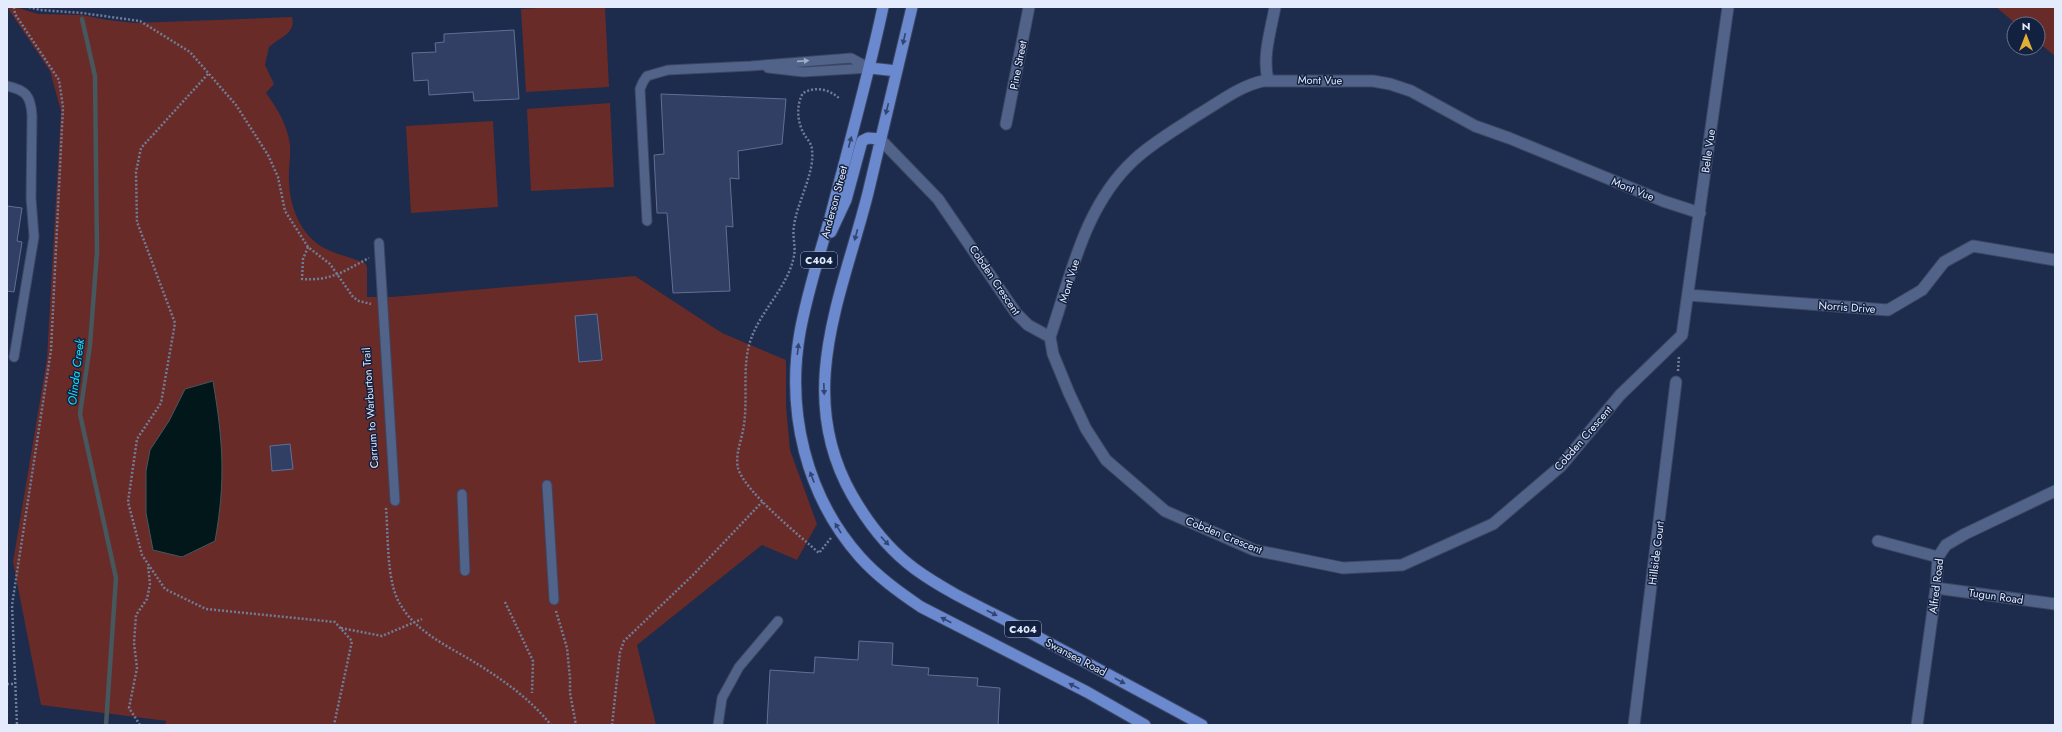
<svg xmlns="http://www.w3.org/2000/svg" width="2062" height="732" viewBox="0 0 2062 732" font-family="Jost,sans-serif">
<rect width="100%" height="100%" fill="#1d2b4c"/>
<path fill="#692b28" d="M7,7H15L38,14L82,15L107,20L135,23L292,17C296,34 280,37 269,47L265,65L274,84L266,93C277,108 288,126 290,145C291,157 288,170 289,182C290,207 300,233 322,247C335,254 352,258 365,263L367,267V297H392L635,276L722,333L786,360V407L790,450L817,524L797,560L762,545L637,645L656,725H164L167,721L41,705L13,562L47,359L61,111L50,71Z
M556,7H605L609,87L526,92L521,9Z
M1996,7H2055V56L2038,42V24H2016Z
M610,103L614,187L531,191L527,109Z
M493,121L498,207L411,213L406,126Z"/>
<path fill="#021719" stroke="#46575d" d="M213,381C223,441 226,480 215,541L182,557L153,550L146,513V471L150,450L169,421L185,389Z"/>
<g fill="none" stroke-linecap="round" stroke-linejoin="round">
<path stroke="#46575d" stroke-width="4.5" d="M82,19L95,76L97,252L90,345L80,414L116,578L106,725"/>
</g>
<path fill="#303f63" stroke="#5f7097" d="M514,30L519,99L474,101L473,92L429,95L428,80L414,81L412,53L436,52L435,43L444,42V34Z
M661,94L786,99L782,144L738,151L739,179L730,178L733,227L726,226L730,291L673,293L667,213H657L654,155L664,154Z
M7,206L22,208L17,241L22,242L14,292L7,291Z
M597,314L602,360L579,362L575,316Z
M290,444L293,469L272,471L270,446Z
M859,641L893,643L892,665L929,668L928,675L978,678L977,686L1000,688L998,725H767L770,670L814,673L815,657L858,660Z"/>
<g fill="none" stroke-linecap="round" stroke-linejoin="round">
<g stroke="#3c4662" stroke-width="11">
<path id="service" d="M768,68L803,72L870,68
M7,86C26,90 31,96 32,116L31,198L34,237L14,357
M647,221L640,89L643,82L647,76L668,70L751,66L851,58L870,68
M379,243L395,501
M547,485L554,600
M462,494L465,571
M718,725L722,698L739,667L778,621"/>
</g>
<g stroke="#3c4662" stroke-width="13">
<path id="minor" d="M1268,80C1262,56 1271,30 1275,7
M1006,124L1029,7
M880,139L938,199L1016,313L1028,325L1050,337L1053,354L1069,393L1086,429L1106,460L1165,511L1254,550L1343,568L1402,565L1493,524L1561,466L1620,395L1682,335L1728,7
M1688,295L1888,310L1922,290L1944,262L1973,246L2055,260
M1050,337C1071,276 1084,206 1134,160C1152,143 1175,130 1196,116C1217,104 1239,86 1263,81H1373L1390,84L1411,91L1475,126L1509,138L1663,201L1700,213
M1878,541L1938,557
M1936,588L2055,604
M1634,725L1676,382
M1917,725L1936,588L1938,557L1946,545L1965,534L2055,491"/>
</g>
<g stroke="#3c4662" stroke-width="13">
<path id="primary" d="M883,7C868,78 848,148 830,218C819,256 807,294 800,332C786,412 806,496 860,557C878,577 899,592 921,607L1087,692L1145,725
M912,7C897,69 883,131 868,193C842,296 794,393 852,495C868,523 889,550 915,569C948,593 985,609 1021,628C1081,660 1142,692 1202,725
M870,68L897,71
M831,232L846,200L862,141L868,138L880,139"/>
</g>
<path stroke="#717c97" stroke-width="2.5" stroke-dasharray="2 2" stroke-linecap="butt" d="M14,7L15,14L59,80L63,107L51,350L12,605L17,725
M29,7L40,10L82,13L140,21L190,52L236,105L268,155L278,177L285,211L308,247L330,264L353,297L359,301L371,304
M208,74L141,148L136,172L137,222L175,323L161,403L137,439L128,502L142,555L165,589L206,609L335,622L352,641L334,725
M308,247L303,259L302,279C332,281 344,271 369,258
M1678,371L1679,356
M386,508C388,533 387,566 394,590C406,629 447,645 479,665C506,682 531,700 551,725
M831,538L819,553C800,536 744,491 738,468C735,455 741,442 743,430C749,402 741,365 751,339C761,310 788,287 794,256C796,246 792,236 794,226C797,202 815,173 812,150C812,144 807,139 804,134C797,122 796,105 803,93C816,86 829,89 840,99
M505,602L533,661L532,693
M556,611L567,648L570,678V693L576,725
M341,628L382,636L422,619
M7,684H15
M140,725L129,708L137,668L134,643L136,615L147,599L150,584L148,565
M612,725L620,652L624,641L694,574L763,501"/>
<use href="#service" stroke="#516388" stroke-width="9"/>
<use href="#minor" stroke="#516388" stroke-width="11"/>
<use href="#primary" stroke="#6b89ce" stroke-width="11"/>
</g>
<defs><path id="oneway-solid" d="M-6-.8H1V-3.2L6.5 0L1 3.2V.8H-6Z"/></defs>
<g fill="#324572">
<use href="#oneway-solid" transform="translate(904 39) rotate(103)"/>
<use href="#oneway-solid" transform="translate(887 109) rotate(104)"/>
<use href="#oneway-solid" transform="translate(850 142) rotate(-75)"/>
<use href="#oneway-solid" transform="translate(856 235) rotate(105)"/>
<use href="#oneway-solid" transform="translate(798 349) rotate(-83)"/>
<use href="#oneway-solid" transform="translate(824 389) rotate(88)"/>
<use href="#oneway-solid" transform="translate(812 477) rotate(-111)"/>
<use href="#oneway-solid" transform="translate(838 528) rotate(-122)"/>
<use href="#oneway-solid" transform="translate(885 541) rotate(47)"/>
<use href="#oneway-solid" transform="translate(992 613) rotate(28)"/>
<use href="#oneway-solid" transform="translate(946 620) rotate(-153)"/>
<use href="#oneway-solid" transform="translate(1120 681) rotate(28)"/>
<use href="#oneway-solid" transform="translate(1074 686) rotate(-153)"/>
</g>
<use fill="#a1aec8" href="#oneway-solid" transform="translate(803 61) rotate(-4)"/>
<g text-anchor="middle" stroke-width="3" stroke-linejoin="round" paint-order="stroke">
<g fill="#132141" stroke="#a5aec5" stroke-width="1">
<rect x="801" y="252" width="36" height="16" rx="3"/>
<rect x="1005" y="621" width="36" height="16" rx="3"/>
</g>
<g font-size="10" font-weight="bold" fill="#e3ebfd">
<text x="819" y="264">C404</text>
<text x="1023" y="633">C404</text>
</g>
<g font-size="11" fill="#e3ebfd" stroke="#132141">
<text transform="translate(1018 65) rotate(-79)" y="4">Pine Street</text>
<text transform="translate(1320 80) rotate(1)" y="4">Mont Vue</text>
<text transform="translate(1708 151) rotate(-82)" y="4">Belle Vue</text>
<text transform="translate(1633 189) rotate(22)" y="4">Mont Vue</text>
<text transform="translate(834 202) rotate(-75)" y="4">Anderson Street</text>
<text transform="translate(995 280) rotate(56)" y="4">Cobden Crescent</text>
<text transform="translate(1069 281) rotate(-73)" y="4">Mont Vue</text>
<text transform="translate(1847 307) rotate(4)" y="4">Norris Drive</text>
<text transform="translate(370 408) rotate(-94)" y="4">Carrum to Warburton Trail</text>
<text transform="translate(1583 438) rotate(-49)" y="4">Cobden Crescent</text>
<text transform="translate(1224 535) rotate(22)" y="4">Cobden Crescent</text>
<text transform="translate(1656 553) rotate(-83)" y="4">Hillside Court</text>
<text transform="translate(1936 586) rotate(-83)" y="4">Alfred Road</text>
<text transform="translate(1996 596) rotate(8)" y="4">Tugun Road</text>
<text transform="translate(1076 657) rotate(28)" y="4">Swansea Road</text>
</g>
<g font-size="12" font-style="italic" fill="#13e2f4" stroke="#132141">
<text transform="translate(76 372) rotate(-83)" y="4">Olinda Creek</text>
</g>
</g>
<rect width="2062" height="732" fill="none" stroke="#e3ebfd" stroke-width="16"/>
<g transform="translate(2026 36)"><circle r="19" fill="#132141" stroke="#66728c"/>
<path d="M0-3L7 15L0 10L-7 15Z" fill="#e1af34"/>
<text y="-6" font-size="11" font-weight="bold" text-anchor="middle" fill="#e3ebfd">N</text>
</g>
</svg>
